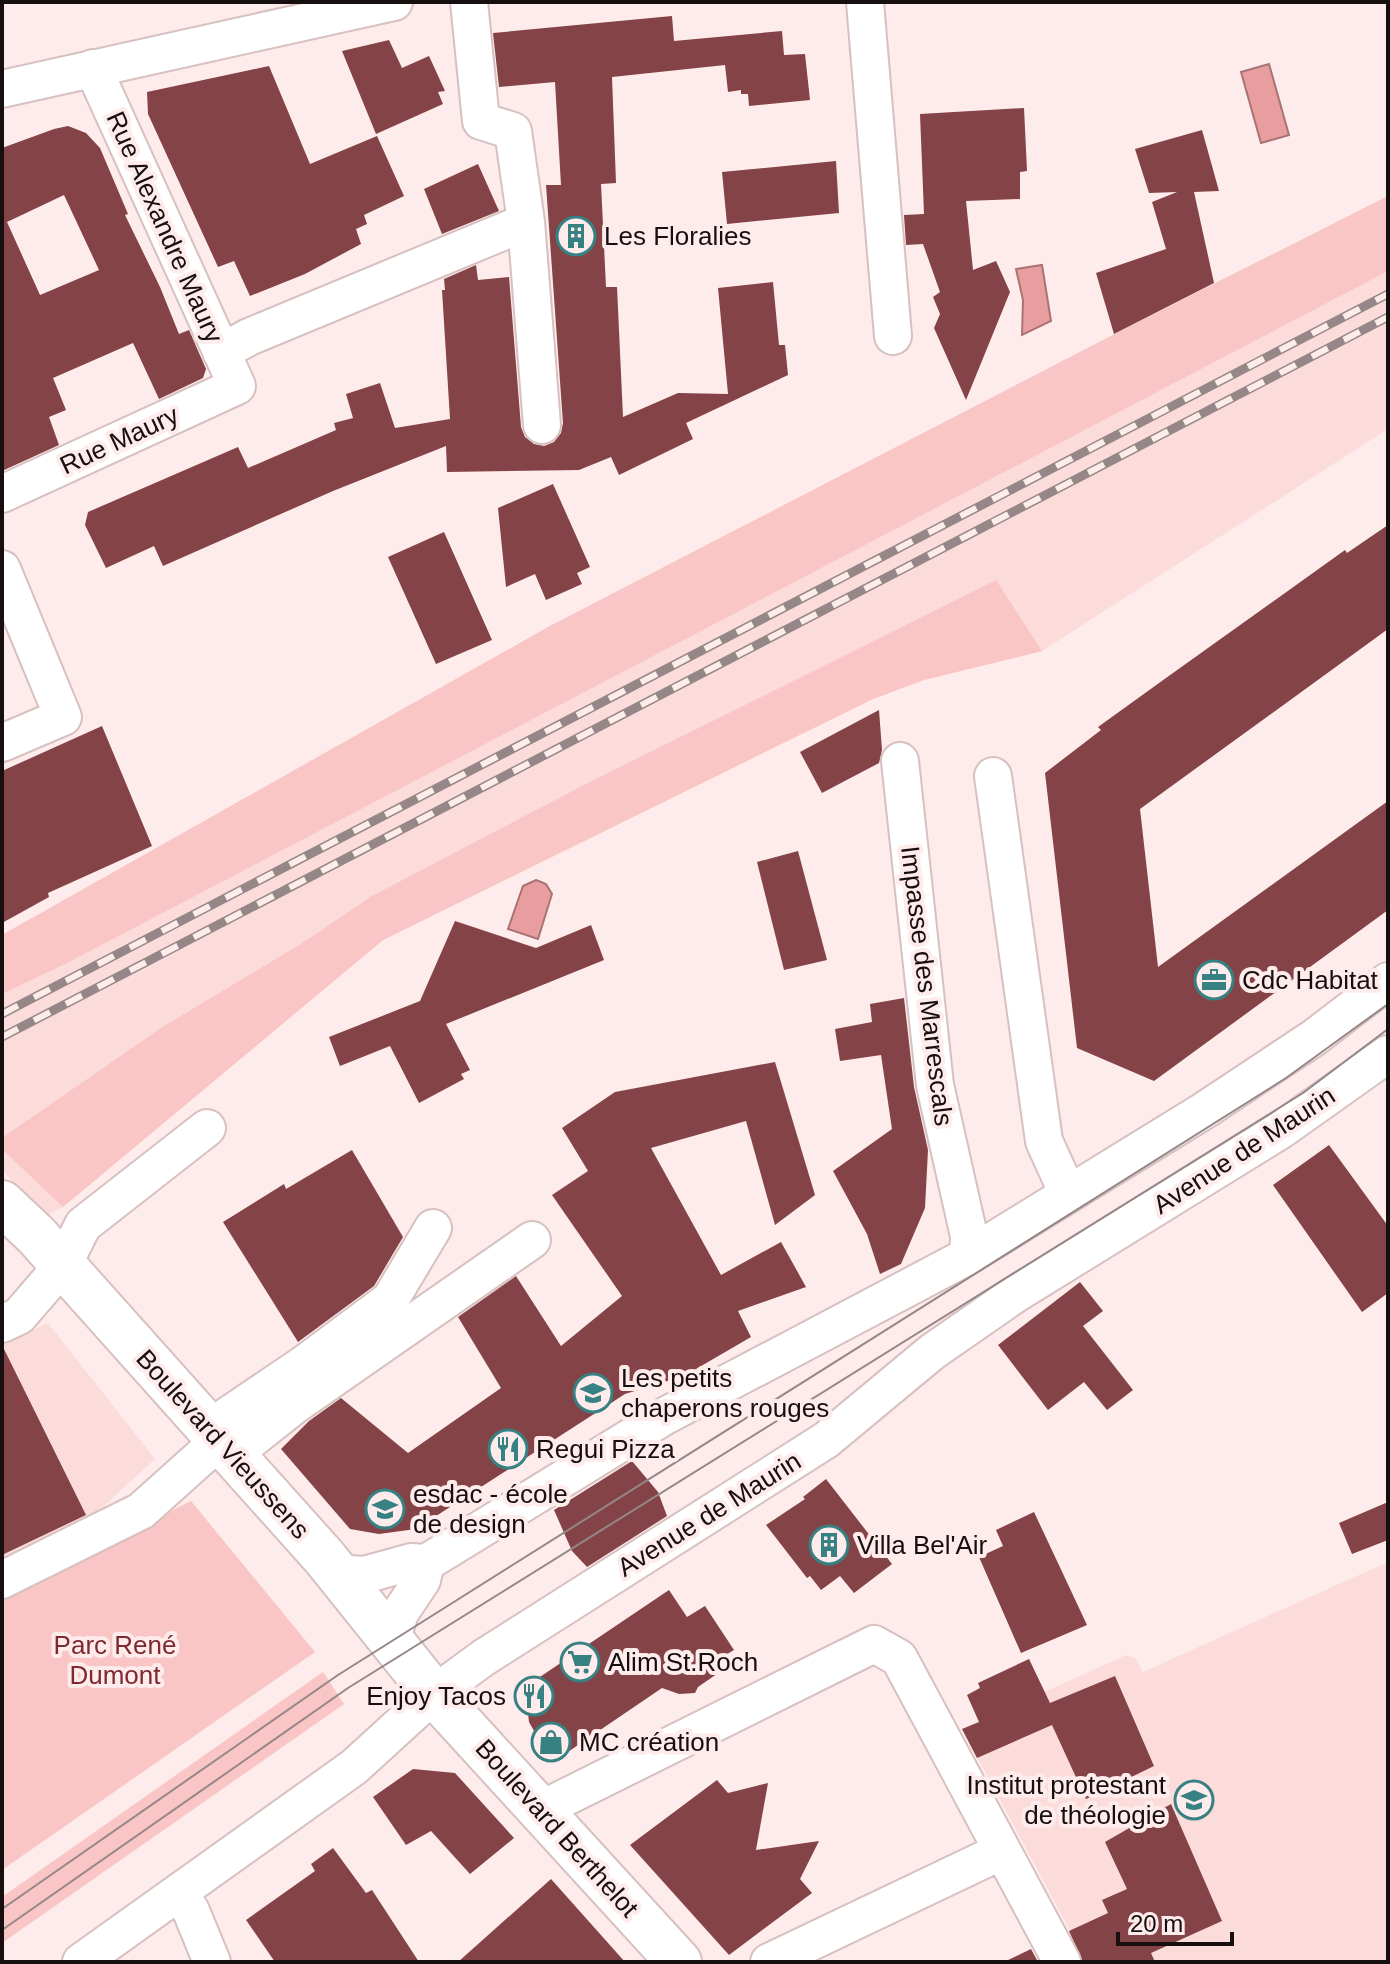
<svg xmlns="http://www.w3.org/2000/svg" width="1390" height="1964" viewBox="0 0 1390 1964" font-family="Helvetica,sans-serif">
<rect width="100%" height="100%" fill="#feebeb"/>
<path fill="#fcdcdb" d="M1388,196V429L1042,651L924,680L873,699L383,940L63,1207L43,1217L2,1169V935L550,626L1107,338Z
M48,1323L155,1459L94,1515L2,1566V1344Z
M1388,1562V1962H1087L962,1729L1126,1655L1135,1658L1143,1672Z"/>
<path fill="#f9c5c5" d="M1388,196V271L69,962L2,994V935L550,626L1107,338Z
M996,580L1042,651L924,680L873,699L383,940L63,1207L2,1149V1138L161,1028L304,942L372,896L584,785Z
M191,1501L315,1652L2,1870V1595Z
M323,1672L344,1704L2,1943V1897Z"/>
<path fill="#e89e9f" stroke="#a97374" stroke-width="2" d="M1269,64L1289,135L1261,143L1241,72Z
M1042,265L1051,321L1022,335L1023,300L1016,269Z
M536,880L546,884L552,894L538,939L508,929L523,886Z"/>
<path fill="#844346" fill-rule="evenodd" d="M672,16L674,41L782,31L784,55L805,54L810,100L749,106L748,94H741V90L728,92L725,65L612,77L616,183L601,184L606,287H617L623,417L678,393L728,394L718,288L773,282L779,345H785L788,375L686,423L693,439L619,475L611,457L579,470L447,472L446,446L333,491L163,566L154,546L106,568L85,525L88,512L238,447L248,468L336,430L334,423L353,418L346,394L380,383L395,428L450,419L442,290H445L444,279L476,265L478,280L509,277L521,427L525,437L534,444L544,446L554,442L561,433L563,423L546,185H561L555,82L499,87L493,33Z
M389,40L402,68L429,56L445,91L438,92L443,104L376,134L342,51Z
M269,66L310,164L377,136L404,196L364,215L367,224L356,229L361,244L305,274L250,296L234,261L218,267L148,114L147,92Z
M1024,108L1027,171L1020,172V199L966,201L973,270L996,261L1010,292L966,400L934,328L940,314L933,297L940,292L923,244L906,245L904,215L924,214L920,114Z
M68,126L86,133L100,148L128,214L125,215L160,287L179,334L189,330L206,369L203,378L159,399L133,343L53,378L66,410L49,417L59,445L2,471V148L54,129ZM64,195L99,270L40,295L7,222Z
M1202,130L1219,191L1194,192L1214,283L1114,334L1096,273L1166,249L1152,202L1177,192L1149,193L1135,149Z
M836,161L839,213L727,224L722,172Z
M478,164L499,211L442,234L424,189Z
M553,484L590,567L577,573L582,584L546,600L535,574L506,587L498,508Z
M1388,525V629L1140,809L1158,967L1388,801V910L1154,1081L1077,1048L1045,773L1101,730L1098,727L1166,678L1345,550L1347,553Z
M444,532L492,640L436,664L388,557Z
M879,710L882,750L879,763L822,793L800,752Z
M102,726L152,846L48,893L49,897L2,923V771Z
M798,851L827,960L784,970L757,862Z
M455,921L536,948L591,925L604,960L446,1024L470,1070L461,1074L464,1079L419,1103L390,1046L340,1066L329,1037L420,1001Z
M904,998L914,1087L928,1150L925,1208L901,1264L880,1274L867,1234L833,1171L892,1129L881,1055L840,1061L835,1029L872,1022L870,1004Z
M775,1062L815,1195L775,1225L746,1121L651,1148L721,1275L781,1242L806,1287L738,1311L751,1337L684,1376L625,1394L416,1529L379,1534L350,1529L281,1449L309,1421L341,1398L408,1453L501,1388L458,1317L516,1276L561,1346L622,1296L552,1195L588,1171L562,1128L615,1092Z
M1329,1145L1388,1226V1293L1362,1312L1273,1185Z
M352,1150L403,1237L374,1286L298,1342L223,1222L284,1184L286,1189Z
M1080,1282L1103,1311L1083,1326L1133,1390L1107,1410L1084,1382L1048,1410L998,1345Z
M2,1345L86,1515L2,1555Z
M632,1461L658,1492L667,1516L587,1567L572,1551L554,1510Z
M826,1479L892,1564L854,1593L840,1576L821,1590L810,1576L807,1578L766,1525L805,1499L803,1497Z
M1388,1502V1540L1352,1554L1339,1523Z
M1034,1512L1087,1625L1021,1653L979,1557L1003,1546L996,1530Z
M669,1590L687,1617L705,1606L734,1650L717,1660L724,1669L698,1687L695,1693L679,1694L662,1688L556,1760L541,1743L529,1722L525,1687Z
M1029,1659L1050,1703L1115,1676L1154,1766L1086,1799L1052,1725L977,1758L962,1729L979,1722L967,1695L980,1688L978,1683Z
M413,1769L455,1773L514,1838L470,1874L431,1831L406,1845L373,1797Z
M717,1780L728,1793L768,1783L756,1850L819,1841L800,1879L812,1893L729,1955L630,1845Z
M1171,1804L1222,1921L1151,1953L1155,1962H1083L1069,1931L1108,1913L1102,1900L1127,1889L1105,1842Z
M333,1848L366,1893L372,1890L419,1962H275L246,1920L315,1871L311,1864Z
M551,1879L625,1962H458Z
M1031,1949L1038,1962H1004Z"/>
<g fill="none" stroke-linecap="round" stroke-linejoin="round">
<g stroke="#d7c0c0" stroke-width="40">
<path id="minor" d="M469,2L481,121L513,131L526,222L542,425
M865,2L893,336
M2,89L394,2
M221,352L249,337L526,222
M2,494L237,386L93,68
M2,569L63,717L2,743
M900,761L935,1085L969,1236L968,1256
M993,776L1044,1141L1068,1194
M2,1324L19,1316L63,1265L83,1225L207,1128
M208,1429L304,1364L390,1300L433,1228
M232,1455L295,1405L532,1240
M336,1573L364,1575L411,1562L426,1563L665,1416L968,1256L1205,1110L1315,1037L1388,981
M2,1580L141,1511L219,1441
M391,1641L400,1613L422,1580L426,1563
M540,1810L874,1644L899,1658L1062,1962
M179,1893L191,1911L212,1962
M81,1962L354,1767L434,1694L483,1658L826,1440L932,1352L1014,1295L1281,1130L1388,1054
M769,1962L1002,1851"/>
</g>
<g stroke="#d7c0c0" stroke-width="48">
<path id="major" d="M2,1203L36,1235L325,1558L434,1694L679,1962"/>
</g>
<use href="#minor" stroke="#fff" stroke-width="36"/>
<use href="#major" stroke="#fff" stroke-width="44"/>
<path stroke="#958787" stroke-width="2" d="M2,1909L338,1675L1286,1078L1388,1004
M2,1930L348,1688L1303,1093L1388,1029"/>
<g stroke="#958787" stroke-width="9">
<path id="rail" d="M2,1014L1388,294
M2,1037L1388,317"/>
</g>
<use href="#rail" stroke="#feebeb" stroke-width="6" stroke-dasharray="18" stroke-linecap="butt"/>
</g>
<defs>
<g id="building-ring" transform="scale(2)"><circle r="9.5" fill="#feebeb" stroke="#388183" stroke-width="1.5"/><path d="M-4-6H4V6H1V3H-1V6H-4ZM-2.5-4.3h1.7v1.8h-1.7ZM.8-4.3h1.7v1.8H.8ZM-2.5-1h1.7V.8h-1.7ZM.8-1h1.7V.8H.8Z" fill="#388183"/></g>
<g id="office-ring" transform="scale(2)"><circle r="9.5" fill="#feebeb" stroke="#388183" stroke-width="1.5"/><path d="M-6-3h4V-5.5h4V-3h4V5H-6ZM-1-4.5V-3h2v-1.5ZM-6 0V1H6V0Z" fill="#388183"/></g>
<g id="school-ring" transform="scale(2)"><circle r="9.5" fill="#feebeb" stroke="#388183" stroke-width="1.5"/><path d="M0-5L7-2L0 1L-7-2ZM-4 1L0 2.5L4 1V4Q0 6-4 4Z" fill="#388183"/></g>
<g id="restaurant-ring" transform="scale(2)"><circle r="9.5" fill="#feebeb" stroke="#388183" stroke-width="1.5"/><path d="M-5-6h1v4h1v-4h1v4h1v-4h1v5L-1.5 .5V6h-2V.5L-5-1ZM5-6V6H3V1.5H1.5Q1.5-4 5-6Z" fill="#388183"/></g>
<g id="university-ring" transform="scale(2)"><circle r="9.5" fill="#feebeb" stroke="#388183" stroke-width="1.5"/><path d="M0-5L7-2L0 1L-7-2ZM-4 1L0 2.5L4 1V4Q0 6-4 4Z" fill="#388183"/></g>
<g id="supermarket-ring" transform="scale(2)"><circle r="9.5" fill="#feebeb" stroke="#388183" stroke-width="1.5"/><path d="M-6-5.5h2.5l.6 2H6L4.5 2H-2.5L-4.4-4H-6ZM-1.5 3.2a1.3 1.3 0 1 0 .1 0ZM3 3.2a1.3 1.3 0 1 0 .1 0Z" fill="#388183"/></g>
<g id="shop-ring" transform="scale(2)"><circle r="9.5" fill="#feebeb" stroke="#388183" stroke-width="1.5"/><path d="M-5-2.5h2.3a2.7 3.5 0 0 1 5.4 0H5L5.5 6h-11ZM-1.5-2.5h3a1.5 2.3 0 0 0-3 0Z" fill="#388183"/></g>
</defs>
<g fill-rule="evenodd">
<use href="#building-ring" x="576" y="236"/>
<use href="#office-ring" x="1214" y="980"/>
<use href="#school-ring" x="593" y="1393"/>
<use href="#restaurant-ring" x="508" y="1449"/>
<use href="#university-ring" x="385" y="1509"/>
<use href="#building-ring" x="829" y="1545"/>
<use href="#supermarket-ring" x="580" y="1662"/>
<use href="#restaurant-ring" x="534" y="1696"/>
<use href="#shop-ring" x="551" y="1742"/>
<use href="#university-ring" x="1194" y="1800"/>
</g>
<g text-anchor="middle" stroke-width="8" stroke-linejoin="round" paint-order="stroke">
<g font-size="26" fill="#170f0f" stroke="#feebeb">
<text transform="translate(165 227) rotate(66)" y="9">Rue Alexandre Maury</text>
<text transform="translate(119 440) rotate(-25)" y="9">Rue Maury</text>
<text transform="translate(927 986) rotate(83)" y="9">Impasse des Marrescals</text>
<text transform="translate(1244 1150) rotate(-33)" y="9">Avenue de Maurin</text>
<text transform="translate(223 1444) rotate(48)" y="9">Boulevard Vieussens</text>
<text transform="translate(709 1514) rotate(-32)" y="9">Avenue de Maurin</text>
<text transform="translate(557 1828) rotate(48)" y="9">Boulevard Berthelot</text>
</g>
<g font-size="26" fill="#170f0f" stroke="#feebeb" text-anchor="start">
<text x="604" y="245">Les Floralies</text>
<text x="1242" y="989">Cdc Habitat</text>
<text x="621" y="1387">Les petits<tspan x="621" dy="30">chaperons rouges</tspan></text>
<text x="536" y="1458">Regui Pizza</text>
<text x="413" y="1503">esdac - école<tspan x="413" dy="30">de design</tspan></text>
<text x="857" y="1554">Villa Bel'Air</text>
<text x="608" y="1671">Alim St.Roch</text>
<text x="506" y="1705" text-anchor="end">Enjoy Tacos</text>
<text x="579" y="1751">MC création</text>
<text x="1166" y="1794" text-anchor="end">Institut protestant<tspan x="1166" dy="30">de théologie</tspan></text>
</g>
<g font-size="26" fill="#7e2830" stroke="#feebeb">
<text x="115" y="1654">Parc René<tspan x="115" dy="30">Dumont</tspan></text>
</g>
</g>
<rect width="1390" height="1964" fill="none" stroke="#170f0f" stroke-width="8"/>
<path d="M1118 1932v12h114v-12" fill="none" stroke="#170f0f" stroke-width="4"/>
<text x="1130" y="1932" font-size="24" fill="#170f0f" stroke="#feebeb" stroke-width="6" paint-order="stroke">20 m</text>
</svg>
